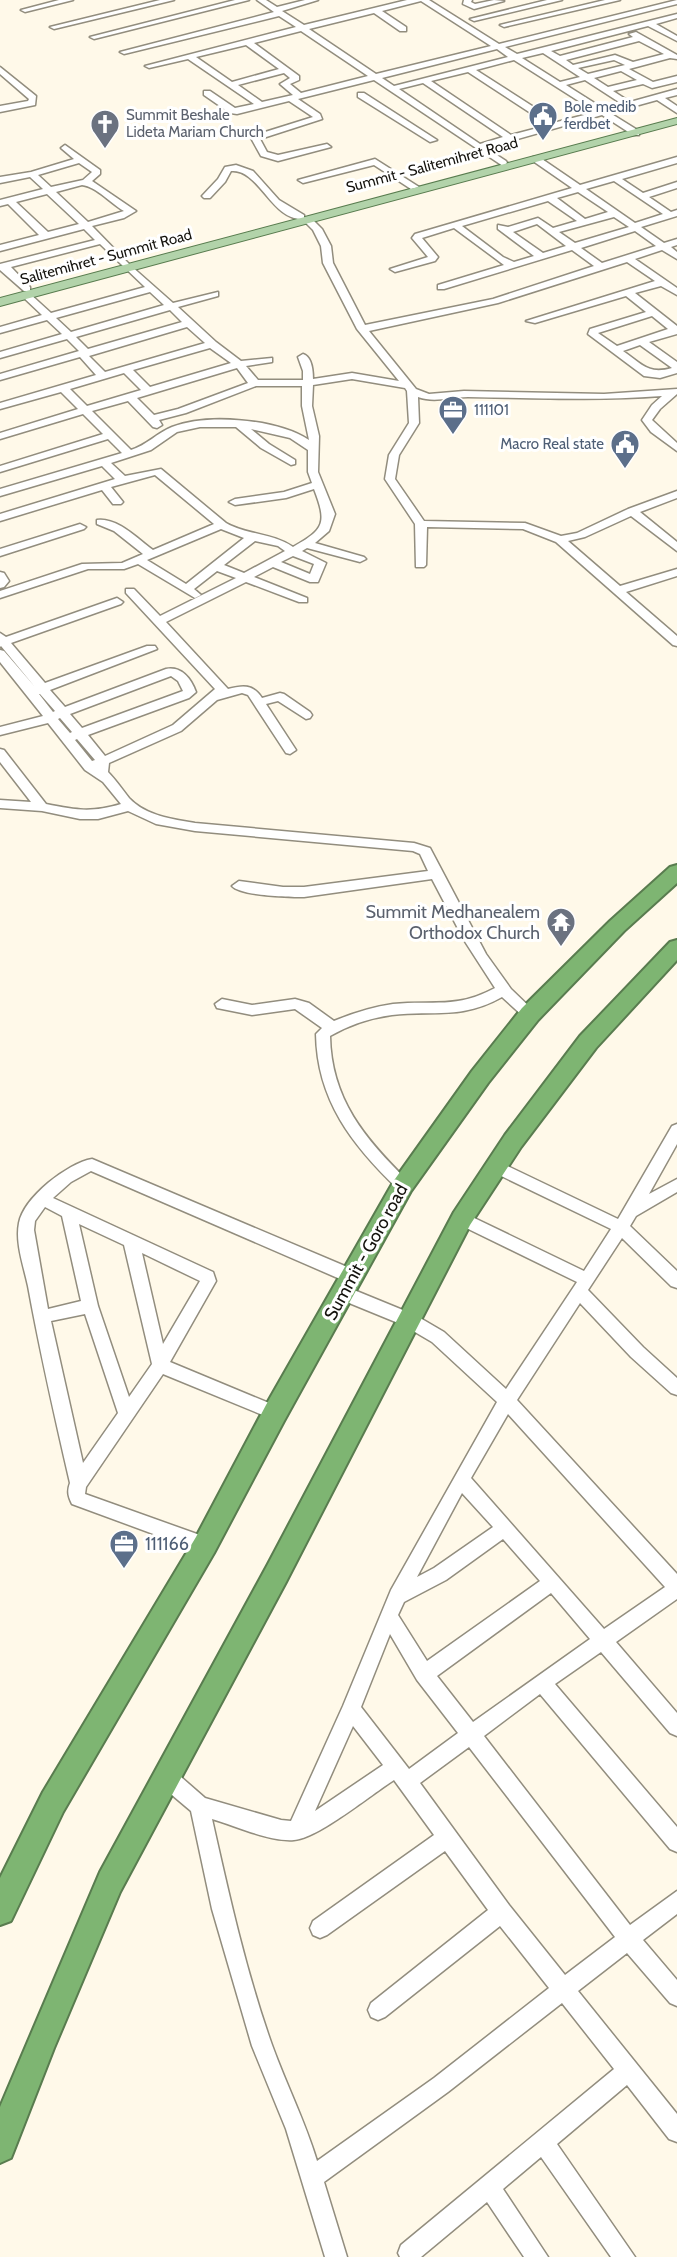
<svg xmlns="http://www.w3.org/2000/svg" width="677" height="2257" viewBox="0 0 677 2257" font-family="Cabin,sans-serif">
<rect width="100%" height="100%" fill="#fff9e9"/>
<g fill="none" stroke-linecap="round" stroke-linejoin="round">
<g stroke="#928d7e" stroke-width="3">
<path id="minor" d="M59,0H73L25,12L21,10Z
M160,0H174L54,29L50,27Z
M235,0H249L94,39L90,37Z
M257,0H266L277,7L305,0H318L282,11L304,25L407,0H429L499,44L677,0V4L505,47L517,54L677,14V18L656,24L677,36V41L648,26L551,51L560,56L633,37L629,34L636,32L677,55V59L670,58L629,69L653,82L677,76V82L652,88L643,84L613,91L630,102L677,89V95L665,98L677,106V113L657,100L610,113L639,131V135H633L602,115L486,148L506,161L507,163L503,166L374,80L298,99L320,114L322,119L260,139L267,152L278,155L327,144L331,147L278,161L261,156L251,138L252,136L313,117L289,101L237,114L230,113L204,95V91H210L235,108L254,104L188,59L149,68L145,66L296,27L279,16L124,54L120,52L274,12ZM421,1L491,46L376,74L309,29L374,13L400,31H406V27L382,11ZM301,31L368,76L301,93L290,84L299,80V76L254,43ZM639,41L664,54L633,62L615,55L573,65L566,60ZM246,45L279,69L232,82L196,57ZM497,49L508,57L394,86L382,78ZM543,53L580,77L560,82L522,58ZM514,60L596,112L557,122L476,70ZM614,60L625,65L588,74L578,68ZM621,71L637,80L608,87L594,78ZM468,72L549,125L511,135L431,81ZM284,73L290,78L280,84L293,95L262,102L238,85ZM585,80L622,104L604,109L566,85ZM423,83L503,137L480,144L399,89Z
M464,0H472L471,2L475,4L494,0L504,1L474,9L463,4Z
M547,0H562L474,21L470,19Z
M605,0H620L504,27L500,25Z
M0,67L36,96L35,105L0,112V106L28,101L29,99L0,74Z
M358,93H364L437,140L430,142L358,97Z
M65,145L100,170V174L92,181L136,211L124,218L92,226L130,265L173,303L218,292V296L178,307L216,342L241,361L272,358V362L246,366L258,380H303V371L298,357L303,354C312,357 313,371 313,379L352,373L399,381L357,329L323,263L321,246L313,230L304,221L306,219H312L322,229L331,246L333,263L365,325L493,299L594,266L572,250L444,289H438V285L504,265L454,228L422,238L438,257L435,261L395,272L390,269L428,257L412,238L415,234L572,188L533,161V157H539L580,185L677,157V163L622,179L643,193L677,182V188L649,197L671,212L677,210V216L641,227L664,243L677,239V245L671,247L677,252V259L662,250L635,259L677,288V295L661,286L635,293L677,326V334L649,342L677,362V373L660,378L644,376L588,334L590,329L646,312L626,296L535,323L526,321L655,281L627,262L498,303L369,331L416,389L429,394L464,391L604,394L677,389V394L660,409L652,420L677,443V451L651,432L642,420L652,405L662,396C597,401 533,398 468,397C451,397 434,403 418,397L419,423L399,455L395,479L424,521L525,523L561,536L577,533L628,509L677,491V498L640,512L677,542V551L631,516L585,537L568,541L620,586L677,569V576L626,592L677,636V646L673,645L556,542L523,529L427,527L426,565L424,567H416L415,524L385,479L389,455L409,423L407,391L405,388L352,379L313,385L312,406L319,436L318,472L335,514L329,531L315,543L364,557L366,559L360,562L307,548L302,551L326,563L318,582H310L273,567L254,577L307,598V602H299L246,582L166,622L228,689C243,685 253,684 262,698L280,693L284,694L310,712L312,715L310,718L306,719L278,701L266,704L296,750L290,754L286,753L248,695L242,693L217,700L181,731L109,763L108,772C116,780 122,789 129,798C146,816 172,819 195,823L414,843L430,848L486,954L511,989L537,1014L530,1019L525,1018L502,997C461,1020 435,1010 392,1015C370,1018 349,1025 330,1036C331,1099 365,1139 408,1181L411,1185L408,1189H398C352,1145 317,1100 316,1034L322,1028L295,1009L252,1015L217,1008L215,1004L222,999L252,1005L295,999L309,1003L334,1021C353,1013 373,1007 393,1004C434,1000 456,1009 495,988L464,940L432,879L304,897C289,897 241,896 232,886L239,881L283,887H304L428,871L420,854L413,851L195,831L156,824L128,811L98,819H80L42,811L0,808V800L31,802L0,762V749L4,750L46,804C76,810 91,813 121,804L103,782L85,770L48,723L0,735V727L43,716L0,662V650L4,651L35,687L1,646L0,647V633L6,637L117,598L123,602L121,604L11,643L45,683L147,646H155L157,649L50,690L65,707L166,669C181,666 191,678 196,692L189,698L88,735L105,756L173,725L215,689L126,593V589H134L160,616L236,578L217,571L194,589L201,595L195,598L138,564L124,569H88L0,598V591L82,564L122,563L143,554L114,531L97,524V520C117,517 138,539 153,550L214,524L155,475L111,487L123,502L121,504H113L102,490L0,521V514L115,479L102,466L0,496V489L122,453L108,439L0,472V466L103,434L83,414L0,439V433L78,409L61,392L0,409V403L96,375L80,357L0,380V374L79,351L67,339L0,358V352L62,334L47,320L0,333V327L42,315L23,297V293H29L51,313L145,287L100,244L11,267L30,287V291H24L0,270V264L95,240L84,229L0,251V245L39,235L8,204L0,206V200L43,189L30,177L0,183V177L31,172L74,159L61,148ZM79,163L92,172L83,180L51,187L38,175ZM614,181L663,214L635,223L586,189ZM82,185C97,187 110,203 124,211L88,222L56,192ZM578,192L608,212L585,219L557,198ZM47,194L79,224L48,232L16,202ZM548,201L577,221L553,228L538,218L508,227L498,225V229L534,256L514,262L503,257L462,226ZM614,217L629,227L575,243L559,232ZM537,224L566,246L543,253L513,232ZM635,231L656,246L602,263L581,248ZM150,292L164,305L71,332L56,318ZM170,310L182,322L88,349L76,337ZM652,316L668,329L617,346L598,333ZM187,327L205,343L105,372L89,356ZM640,345L672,368C648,375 642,364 623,351ZM210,348L231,363L150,387L133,370ZM237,368L248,383L178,409L154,415L137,398ZM124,373L141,390L87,406L70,389ZM256,386H302V406L309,440C277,419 207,413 172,427C157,433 147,445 131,450L92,411L128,401L153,427L157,428L162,425L159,420L186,413ZM200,427H236L261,448L291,465L295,464V460L269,444L251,429L290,438L308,450V472L312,483L284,492L235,499L229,502L235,505L286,498L314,489C327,523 325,529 293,547C273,533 247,535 226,523L161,469L125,476L111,463L151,450L177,432ZM221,529L244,538L186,584L147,560ZM255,541L278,546L285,551L244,573L224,565ZM293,556L314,564L310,574L281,562ZM171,676L178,681L183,691L82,728L70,714ZM39,694H40L55,711L53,712ZM60,718L72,732L70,733L58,719ZM77,739L95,760L92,761L75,740Z
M375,159L419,187L411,189L374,165L303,183L298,180Z
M236,165L253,171L279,200L304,215V219C272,222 259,168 231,171L225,182L210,198H204L202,196L218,179L225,167Z
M80,524L86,527L84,529L0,556V549Z
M0,572L4,573L9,581L4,587L0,588Z
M677,1124V1144L649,1194L677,1179V1192L636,1216L630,1226L677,1271V1288L671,1286L622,1238L588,1290L643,1347L677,1378V1395L671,1393L631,1357L580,1303L517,1400L677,1574V1599L616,1642L677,1713V1736L670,1733L601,1652L555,1684L677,1827V1852L670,1849L540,1694L484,1736L630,1925L677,1891V1914L643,1940L677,1980V2006L670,2003L627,1953L578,1991L677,2114V2142L669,2139L627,2085L557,2144L635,2257H611L541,2157L503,2189L548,2257H524L487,2202L421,2257H400L398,2253L401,2245L614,2069L562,2003L448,2092L324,2182L347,2257H325L286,2129L252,2046L212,1909L191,1811L159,1784L156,1777L159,1770L166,1768L173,1770L205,1798L281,1820L291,1821L343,1706L391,1590L497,1402L432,1342L403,1325L337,1298L335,1293L337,1288L343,1286L349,1288L415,1315L444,1332L506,1389L577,1282L456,1223L454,1219L456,1215L462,1213L468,1215L584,1271L611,1229L491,1171L488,1167L491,1163H501L618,1219L672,1126ZM508,1414L665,1587L604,1629L471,1478ZM462,1493L493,1527L434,1568L417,1577ZM503,1539L540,1581L427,1661L398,1615L404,1602L446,1580ZM551,1593L590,1639L473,1722L437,1676ZM390,1634L417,1680L458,1733L409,1769L361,1707ZM353,1726L383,1765L315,1811ZM469,1747L615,1937L565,1975L509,1905L420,1783ZM394,1780L434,1835L313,1921L310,1928L313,1935L320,1938L327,1935L445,1851L488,1910L371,2003L368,2010L371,2017L378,2020L385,2017L500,1926L549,1988L434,2078L317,2161C305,2121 286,2084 272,2045C246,1972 229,1895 212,1819C236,1826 270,1842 294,1840C317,1839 372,1794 394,1780Z
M92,1159L359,1272L361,1277L359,1282L353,1283L347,1282L91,1171L71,1182L53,1198L213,1272L216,1281L170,1362L281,1408L283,1413L281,1418L275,1420L163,1374L86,1487L85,1494L211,1539L214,1545L211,1551L205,1553L72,1504C68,1496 67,1491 70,1483C55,1418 40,1352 28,1286C24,1267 15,1243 19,1223C24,1197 68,1163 92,1159ZM45,1207L62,1216L81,1301L48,1309L34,1230L35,1221ZM79,1224L124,1245L152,1364L129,1397L98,1306ZM142,1253L200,1281L163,1344ZM85,1314L118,1413L83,1463L51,1321Z"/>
</g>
<g stroke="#597c4f" stroke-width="2">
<path id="major" d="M677,118V124L0,306V298Z"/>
</g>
<g stroke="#597c4f" stroke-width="4">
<path id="highway" d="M677,865V883L624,931L538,1020L488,1083L411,1191L284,1421L214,1553L63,1812L11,1921L0,1925V1878L43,1792L196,1537L266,1405L395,1179L472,1071L522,1008L610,921L670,867Z
M677,940V960L596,1048L521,1147L470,1225L286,1582L120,1892L54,2048L11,2158L0,2163V2107L100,1872L268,1564L454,1212L505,1135L580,1036L670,942Z"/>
</g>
<use href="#minor" fill="#fff" fill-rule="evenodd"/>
<use href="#major" fill="#b2d3aa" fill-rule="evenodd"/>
<use href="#highway" fill="#7eb572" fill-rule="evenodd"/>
</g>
<defs>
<g id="civic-pin" transform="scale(1.5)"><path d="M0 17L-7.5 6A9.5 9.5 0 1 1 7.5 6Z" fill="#5c6f8a" stroke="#fff"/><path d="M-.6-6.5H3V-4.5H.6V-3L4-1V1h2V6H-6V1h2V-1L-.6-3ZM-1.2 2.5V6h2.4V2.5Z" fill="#fff"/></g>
<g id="church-pin" transform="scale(1.5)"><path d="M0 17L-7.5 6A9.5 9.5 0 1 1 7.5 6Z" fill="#6b7280" stroke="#fff"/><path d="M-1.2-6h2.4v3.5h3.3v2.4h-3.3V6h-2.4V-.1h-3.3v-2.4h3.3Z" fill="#fff"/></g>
<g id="office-pin" transform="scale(1.5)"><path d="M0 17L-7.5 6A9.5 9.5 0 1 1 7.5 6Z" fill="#5c6f8a" stroke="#fff"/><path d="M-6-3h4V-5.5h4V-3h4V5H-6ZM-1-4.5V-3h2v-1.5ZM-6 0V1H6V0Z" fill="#fff"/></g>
<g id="temple-pin" transform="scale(1.5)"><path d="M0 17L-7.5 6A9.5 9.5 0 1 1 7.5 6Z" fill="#6b7280" stroke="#fff"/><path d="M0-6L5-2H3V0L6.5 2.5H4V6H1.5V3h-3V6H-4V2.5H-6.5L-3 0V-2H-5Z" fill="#fff"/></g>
</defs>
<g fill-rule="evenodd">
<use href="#civic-pin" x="543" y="116"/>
<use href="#church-pin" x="105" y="124"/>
<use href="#office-pin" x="453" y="410"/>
<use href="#civic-pin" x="625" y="444"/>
<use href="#temple-pin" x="561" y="922"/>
<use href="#office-pin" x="124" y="1544"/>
</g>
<g text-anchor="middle" stroke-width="6" stroke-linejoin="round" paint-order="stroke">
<g font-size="15" fill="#4e5e75" stroke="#fff" text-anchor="start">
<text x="564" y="112">Bole medib<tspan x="564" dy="17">ferdbet</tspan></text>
<text x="474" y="415">111101</text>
<text x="604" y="449" text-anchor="end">Macro Real state</text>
</g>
<g font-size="15" fill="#5b616d" stroke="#fff" text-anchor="start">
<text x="126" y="120">Summit Beshale<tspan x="126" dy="17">Lideta Mariam Church</tspan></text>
</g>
<g font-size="15" fill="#14120d" stroke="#fff">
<text transform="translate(432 165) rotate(-15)" y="5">Summit - Salitemihret Road</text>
<text transform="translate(106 257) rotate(-15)" y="5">Salitemihret - Summit Road</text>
</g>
<g font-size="18" fill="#5b616d" stroke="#fff" text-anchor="end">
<text x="540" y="918">Summit Medhanealem<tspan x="540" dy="21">Orthodox Church</tspan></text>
</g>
<g font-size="18" fill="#14120d" stroke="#fff">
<text transform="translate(366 1252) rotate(-61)" y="6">Summit - Goro road</text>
</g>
<g font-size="18" fill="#4e5e75" stroke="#fff" text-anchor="start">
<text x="145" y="1550">111166</text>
</g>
</g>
</svg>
